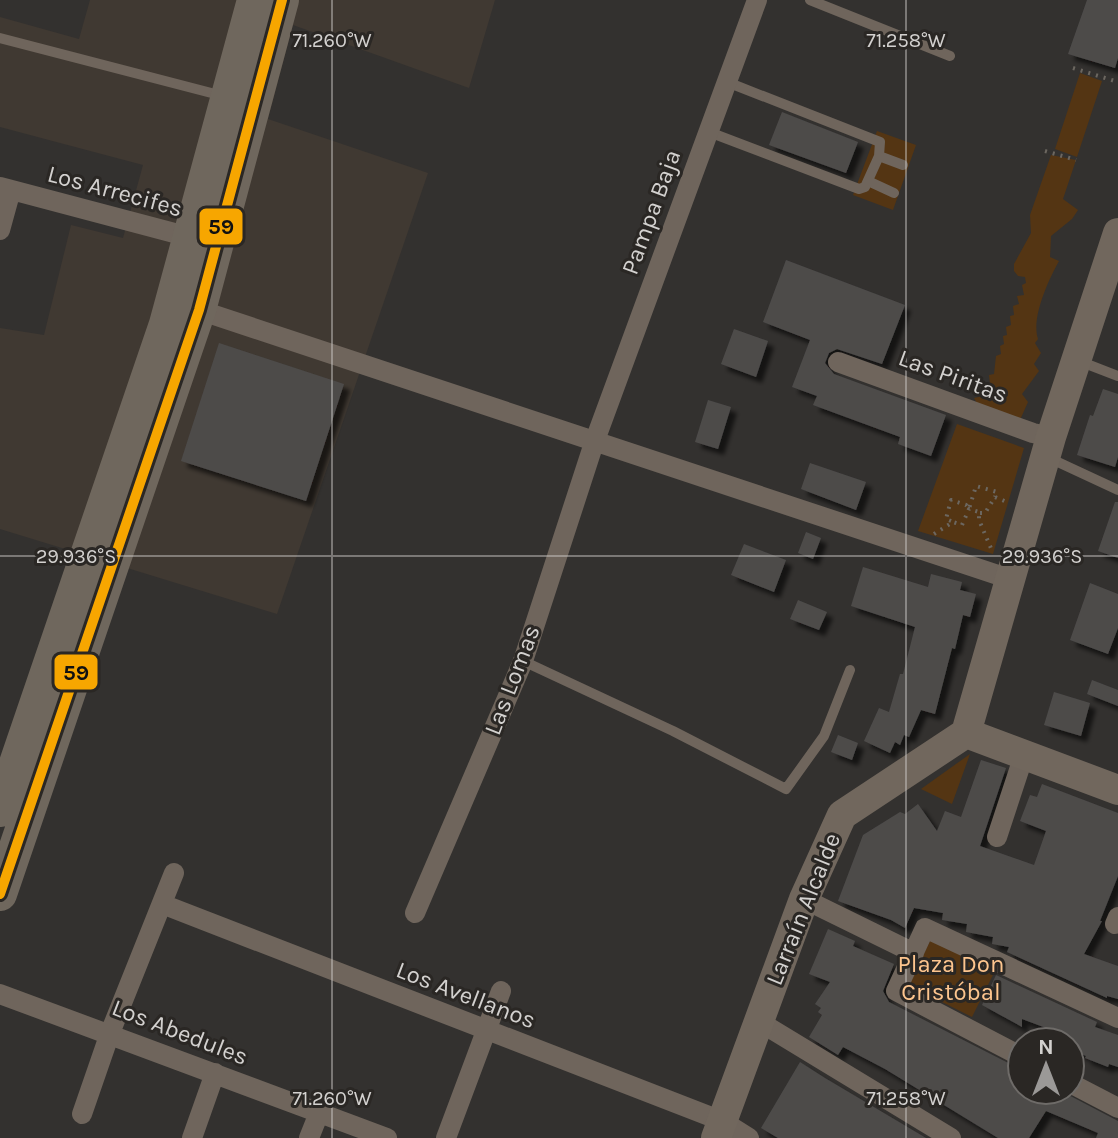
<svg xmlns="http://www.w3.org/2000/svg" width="1118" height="1138" viewBox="0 0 1118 1138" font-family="Karla,sans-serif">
<defs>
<filter id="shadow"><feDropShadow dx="6" dy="6" stdDeviation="2" flood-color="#0009"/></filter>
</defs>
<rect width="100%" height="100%" fill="#33312f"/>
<path fill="#403932" d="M90,0H495L469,88L293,25L268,119L428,173L277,614L0,529V328L44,335L71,225L123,238L143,165L0,127V17L79,39Z"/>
<path fill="#543513" d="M1080,73L1102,81L1077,157L1055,149Z
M877,131L916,145L893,210L853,195Z
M1051,155L1076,160L1063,199L1078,210L1072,219L1051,236L1050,257L1059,261C1048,281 1031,318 1038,339L1035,343L1041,353L1034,364L1039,371L1022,394L1028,402L1020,420L979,407L974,398L987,395L985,385L990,384L989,375L994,374L996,356L1001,354L1000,346L1004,344L1003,336L1007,335L1006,327L1011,325L1010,316L1014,315L1013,306L1019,304L1017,296L1024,295L1022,285L1026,283L1025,277L1018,276L1014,271V264L1031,233L1030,215Z
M957,424L1024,448L993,554L918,531Z
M970,754L952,804L921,789Z
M931,939L995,971L972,1017L908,985Z"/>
<path fill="#4d4b4a" filter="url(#shadow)" d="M1087,0H1118V58L1115,68L1068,54Z
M782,112L858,142L846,173L769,145Z
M786,260L905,305L882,364L837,349L829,353L825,363L834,374L946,415L931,456L898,444L900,437L813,405L817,396L792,387L810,340L763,322Z
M734,329L768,341L756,377L721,364Z
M219,343L344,384L306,501L181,461Z
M1103,389L1118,394V457L1115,467L1077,455L1090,415L1093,416Z
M708,400L731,407L718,449L695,442Z
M810,463L866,482L856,510L801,489Z
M1115,502H1118V558L1098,551Z
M806,532L821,538L813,559L798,553Z
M744,544L786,560L774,592L731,575Z
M863,567L928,587L931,574L962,582L960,590L976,594L970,617L963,615L955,649L952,648L935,714L921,710L909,737L904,735L900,745L895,742L890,753L864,741L879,708L889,712L900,674H903L915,627L851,606Z
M1090,583L1118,594V628L1108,654L1070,640Z
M798,600L827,612L819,630L790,619Z
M1092,680L1118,690V706L1087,694Z
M1054,692L1090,703L1081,736L1044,725Z
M838,735L858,743L852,760L831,752Z
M981,760L1006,768L980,846L1034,865L1046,831L1020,821L1030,795L1037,797L1042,784L1118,813V876L1100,921H1102L1084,954L1118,966V999L1107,996V998L1007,952L1009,947L992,944L993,937L966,932L967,924L942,920L943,913L914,908L905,928L891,920L838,901L863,835L900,812L905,814L918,804L937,831L945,811L961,817Z
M828,929L855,941L853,946L894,964L883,991L889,1002L1022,1070V1090H1059L1118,1121V1138H1096L1098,1133L1046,1111L1029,1138H998L885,1069L843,1047L838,1055L809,1037L822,1015L818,1012L821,1008L815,1004L830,982L809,974Z
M996,975L1097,1022L1095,1027L1118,1035V1067L1109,1064L1108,1067L1085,1058L1086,1056L1070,1049V1042L1059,1039L1062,1034L1022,1019V1027L982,1005Z
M800,1062L825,1078L926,1138H778L761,1128Z"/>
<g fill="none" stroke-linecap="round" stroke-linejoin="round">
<path stroke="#6c6760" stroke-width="4" stroke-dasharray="2 6" stroke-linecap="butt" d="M1073,68L1118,82
M1045,151L1076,160
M980,513H985L995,497L1009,503
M951,521L946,519L951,500L966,505L969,509L976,486L997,492L995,497
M934,534L953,522L962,525L969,509L979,512V520L993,553"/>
<path stroke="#6f655c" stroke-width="10" d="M810,0L950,56
M0,38L223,96
M709,132L859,189L865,187L879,156L880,142L727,82
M879,156L903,165
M868,181L894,193
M1079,361L1118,376
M1047,457L1118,490
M523,661L673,731L786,789L824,736L850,670"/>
<path stroke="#6f655c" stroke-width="20" d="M0,187L197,239
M0,230L11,190
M199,310L1010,579
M838,362L1033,433L1051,437
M997,837L1024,755
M804,899L914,953
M162,904L722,1121L749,1138
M415,913L523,661L594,443L757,0
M1115,924L1118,917
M0,994L387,1138
M758,1021L951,1138
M1022,1057L896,991L925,928L1118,1018
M1070,1083L1118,1108
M82,1114L110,1033L174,873
M192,1138L215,1073
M309,1138L319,1113
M446,1138L501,991"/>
<path stroke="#71675d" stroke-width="30" d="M966,733L1118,790
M716,1138L804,899L842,815L966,733L1051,437L1118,233"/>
<path stroke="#6f675d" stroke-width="34" d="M0,810L166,324L254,0
M0,894L199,310L282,0"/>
<g stroke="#2a2724" stroke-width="16">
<path id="bus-1" d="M0,894L199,310L282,0"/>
</g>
<use href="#bus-1" stroke="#f7a600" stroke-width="10"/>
</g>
<path fill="none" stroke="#d3d1cf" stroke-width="2" stroke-opacity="0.45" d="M332,0V1138M906,0V1138M0,556H1118"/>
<g text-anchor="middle" stroke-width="6" stroke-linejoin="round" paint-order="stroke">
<g font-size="24" fill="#d3d1cf" stroke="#2a2724">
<text transform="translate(115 191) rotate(15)" y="8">Los Arrecifes</text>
<text transform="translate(651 212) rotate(-70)" y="8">Pampa Baja</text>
<text transform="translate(953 376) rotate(20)" y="8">Las Piritas</text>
<text transform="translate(512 680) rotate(-69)" y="8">Las Lomas</text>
<text transform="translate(803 909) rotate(-68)" y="8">Larraín Alcalde</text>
<text transform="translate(466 995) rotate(21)" y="8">Los Avellanos</text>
<text transform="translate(180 1032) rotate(21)" y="8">Los Abedules</text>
</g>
<g font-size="24" fill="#fdc58e" stroke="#2a2724">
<text x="951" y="972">Plaza Don<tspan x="951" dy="28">Cristóbal</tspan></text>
</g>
</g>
<g font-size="20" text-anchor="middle" fill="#d3d1cf" stroke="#2a2724" stroke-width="6" stroke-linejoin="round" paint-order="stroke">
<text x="332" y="47">71.260°W</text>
<text x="906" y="47">71.258°W</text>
<text x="76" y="563">29.936°S</text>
<text x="1042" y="563">29.936°S</text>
<text x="332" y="1105">71.260°W</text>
<text x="906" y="1105">71.258°W</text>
</g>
<g stroke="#2a2724" stroke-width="3">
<rect x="198" y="207" width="46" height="39" rx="8" fill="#f7a600"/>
<rect x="53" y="653" width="46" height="38" rx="8" fill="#f7a600"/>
</g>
<g font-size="22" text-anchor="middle" font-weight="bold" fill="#111">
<text x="221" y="234">59</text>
<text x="76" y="680">59</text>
</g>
<g transform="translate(1046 1066)"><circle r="38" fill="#2a2724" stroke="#6e6b68" stroke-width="2"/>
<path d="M0-6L14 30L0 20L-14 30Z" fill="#9b9997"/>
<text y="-12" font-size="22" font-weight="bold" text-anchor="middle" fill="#d3d1cf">N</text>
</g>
</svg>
